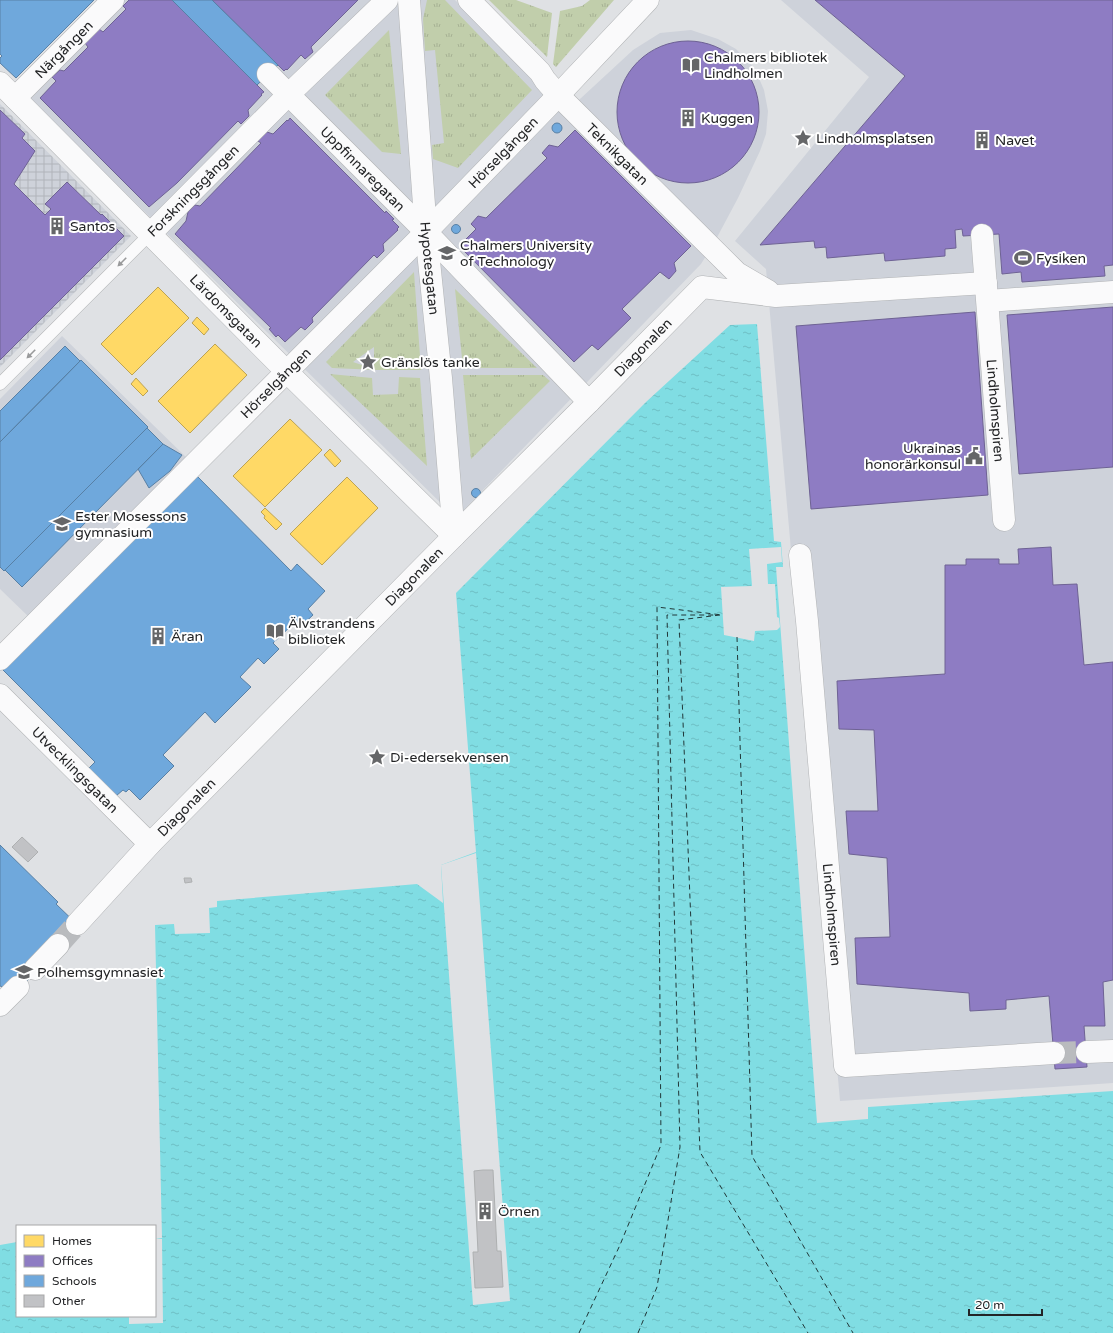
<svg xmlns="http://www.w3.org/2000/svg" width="1113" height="1333" viewBox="0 0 1113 1333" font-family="'Varela Round',sans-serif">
<defs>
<pattern id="industrial-grid" width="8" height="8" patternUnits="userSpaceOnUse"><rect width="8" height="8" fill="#ced2da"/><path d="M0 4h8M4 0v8" fill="none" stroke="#b1b4bb"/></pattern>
<pattern id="grass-tufts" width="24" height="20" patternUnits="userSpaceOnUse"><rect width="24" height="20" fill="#c1ceab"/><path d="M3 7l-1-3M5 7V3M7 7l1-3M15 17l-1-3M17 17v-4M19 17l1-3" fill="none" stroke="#a6b193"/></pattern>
<pattern id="water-ripples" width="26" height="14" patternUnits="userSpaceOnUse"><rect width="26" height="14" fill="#80dde3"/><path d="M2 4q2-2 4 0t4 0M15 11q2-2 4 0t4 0" fill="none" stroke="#6ebec3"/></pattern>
</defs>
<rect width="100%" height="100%" fill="#dfe1e4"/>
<path fill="#ced2da" d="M122,0H455L567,111L633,50L660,33L691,30L718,39L736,49L755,69L764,90L768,111L766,134L760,151L738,198L714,243L701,264L456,518L26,95Z
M781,0H1113V1083L840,1101L766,269L735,241L869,77Z
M62,336L188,459L31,619L0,589V399Z"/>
<path fill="url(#industrial-grid)" d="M0,104L131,236L0,367Z"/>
<path fill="url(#grass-tufts)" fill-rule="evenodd" d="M427,0H445L532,90L458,168L433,159L432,145L444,143L435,50L425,51L423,19Z
M489,0H516L552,13L547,57Z
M590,0H614L556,67L553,64L560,11L582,6Z
M389,30L401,154L382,152L325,95Z
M414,272L421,370H377L332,368L326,362ZM374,347V369L353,362Z
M455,289L537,368H463Z
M330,374L372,378L373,395L398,394L399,377L420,378L427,466Z
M463,375H543L550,381L471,459Z"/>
<path fill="url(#water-ripples)" d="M757,324L774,541L781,542L783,567H776L817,1123L868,1119V1107L1113,1091V1333H0V1245L17,1242V1316H155V1239L162,1238L155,925L174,924L175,934L210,933L209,908L217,907V901L417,884L443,903L441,865L476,852L456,593L646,402L730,325Z"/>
<path fill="#dfe1e4" d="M781,547L782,562L767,564L768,584H775L777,617L779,618L780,627L777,630L755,631L754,641L724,635L721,587L752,586L749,549Z
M476,853L510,1301L473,1305L441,865Z
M155,1239H162L163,1323L129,1324V1316H155Z"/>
<path fill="#ffd966" stroke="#bda353" d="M158,287L189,318L132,375L101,344Z
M197,317L209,329L204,335L192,323Z
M215,344L247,375L190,433L158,401Z
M136,378L148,391L143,396L131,384Z
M290,419L322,450L265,507L233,476Z
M330,449L341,461L335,467L324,455Z
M347,477L378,508L322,565L290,534Z
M265,508L282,524L276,530L264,518L265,516L261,512Z"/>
<path fill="#8e7cc3" stroke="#6e6294" d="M129,0H172L264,92L261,94L262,95L248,110L249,116L241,124L238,121L177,183L149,207L40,98L56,81L52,77L60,70L64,71L88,47L85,43L99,29L103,32L126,9L123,6Z
M212,0H358L311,47L313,52L305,59L301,55L287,70L286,69L284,71Z
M815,0H1113V265L1104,266L1105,276L1022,282L1021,272L1002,274L999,234L963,236L962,229L955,230L956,248L945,249V256L885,261L884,253L827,258L826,247L815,248L814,241L760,245L905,76Z
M617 112a71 71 0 1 1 142 0a71 71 0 1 1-142 0Z
M0,110L25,134L22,138L35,151L14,184L45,215L51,209L45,204L67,182L101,215L102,214L124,236L0,360Z
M290,118L385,213L386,211L394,219L392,220L399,227L397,229L398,230L383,244L384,251L377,258L374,255L312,318L313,322L305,330L301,327L285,342L278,335L276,337L269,329L271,328L175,234L186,221L188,212L195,205L200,206L261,143L258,141L267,132L273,134L287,120L288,121Z
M575,130L691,246L674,263L676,271L669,279L660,272L622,309L631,318L598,350L592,345L574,362L459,246L476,229L471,224L478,216L486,218L547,158L542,153L549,145L558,147Z
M1113,307V467L1019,474L1007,315Z
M975,312L988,495L811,509L796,326Z
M1051,547L1053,585L1077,584L1084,665L1113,662V980L1103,982L1105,1026H1084L1087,1067L1055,1069L1049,996L1006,1000V1009L970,1011L969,993L857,984L855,938L890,937L887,858L849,854L846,811H878L874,730L839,729L837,681L945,674V565H966V559H999V564H1019L1018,549Z"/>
<path fill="#6fa8dc" stroke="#5880a5" d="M0,0H94L16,78L0,63V58L2,56L0,54Z
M172,0H212L278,65L257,85Z
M552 128a5 5 0 1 1 10 0a5 5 0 1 1-10 0Z
M451.5 229a4.5 4.5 0 1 1 9 0a4.5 4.5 0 1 1-9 0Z
M65,346L80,361L0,442V411Z
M81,360L148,427L4,571L0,567V442Z
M147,428L163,444L22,587L5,570Z
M163,444L182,455L170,471L149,488L138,469Z
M196,475L291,571L297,564L325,591L308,609L313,615L298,629L293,624L273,643L279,649L264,664L258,658L240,677L251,687L215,723L205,712L163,755L174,766L140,800L129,789L126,792L123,790L116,796L88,769L95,762L3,670Z
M471.5 493a4.5 4.5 0 1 1 9 0a4.5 4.5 0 1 1-9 0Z
M0,845L58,902L56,904L83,930L63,950L33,975L24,984L5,988L0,986Z"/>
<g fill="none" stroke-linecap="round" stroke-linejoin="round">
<path stroke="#203738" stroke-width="1" stroke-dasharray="5 4" stroke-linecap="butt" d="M720,615L679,620L700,1152L808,1333
M737,637L752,1156L853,1333
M579,1333L620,1245L661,1145L657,607L722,615
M638,1333L657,1287L680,1147L667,615H716"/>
</g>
<path fill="#c1c2c5" stroke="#aeb0b1" d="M22,837L38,852L28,862L12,847Z
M184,878H191L192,882L185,883Z
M483,1170H493L497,1251H501L503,1287L475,1288L473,1252H478L474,1171Z"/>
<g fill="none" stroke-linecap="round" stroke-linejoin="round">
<path stroke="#b9bbbe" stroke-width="22" stroke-dasharray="22 11" stroke-linecap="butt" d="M58,945L77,924
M1054,1053L1087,1052"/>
<g stroke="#b1b3b5" stroke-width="13">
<path id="lane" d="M0,384L150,234"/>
</g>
<g stroke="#b1b3b5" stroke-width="23">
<g id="street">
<path id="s1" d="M409,0L426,232L441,378L454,536"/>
<path id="s2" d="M469,0L540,72L545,80L558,95L737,273L768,291"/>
<path id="s3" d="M268,74L426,232L589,402"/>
<path id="s4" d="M0,83L286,371L454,536"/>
<path id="s5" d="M15,98L113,0"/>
<path id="s6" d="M150,234L288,95L387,0"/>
<path id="s7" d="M982,235L1004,520"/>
<path d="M988,301L1113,292"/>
<path id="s8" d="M800,555L807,621L845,1066L1054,1053"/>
<path id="s9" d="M0,659L426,232L549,105L648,0"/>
<path id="s10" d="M0,695L150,844"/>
<path id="s11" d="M77,924L150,844L454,536L589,402L702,287L776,296L986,283"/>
<path d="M35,969L58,945"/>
<path d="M0,1005L18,987"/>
<path d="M1087,1052L1113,1051"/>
</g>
</g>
<use href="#lane" stroke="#fafafb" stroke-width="12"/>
<use href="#street" stroke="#fafafb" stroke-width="22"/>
</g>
<defs><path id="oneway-solid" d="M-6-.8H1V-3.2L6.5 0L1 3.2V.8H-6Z"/></defs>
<g fill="#999a9b">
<use href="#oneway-solid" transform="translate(122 262) rotate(135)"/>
<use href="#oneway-solid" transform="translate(31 354) rotate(135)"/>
</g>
<defs>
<g id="library-bare" transform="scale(1.38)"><path d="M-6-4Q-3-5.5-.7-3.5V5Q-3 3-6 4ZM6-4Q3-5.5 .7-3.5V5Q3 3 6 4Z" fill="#656668" stroke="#fff" stroke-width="2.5" paint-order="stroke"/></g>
<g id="building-bare" transform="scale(1.38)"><path d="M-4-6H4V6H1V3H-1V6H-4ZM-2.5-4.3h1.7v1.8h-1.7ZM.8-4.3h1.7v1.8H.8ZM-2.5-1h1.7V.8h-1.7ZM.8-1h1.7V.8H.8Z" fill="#656668" stroke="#fff" stroke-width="2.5" paint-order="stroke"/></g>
<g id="sight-bare" transform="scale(1.38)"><path d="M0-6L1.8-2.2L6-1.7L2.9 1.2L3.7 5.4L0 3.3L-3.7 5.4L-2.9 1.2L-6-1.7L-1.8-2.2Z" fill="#656668" stroke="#fff" stroke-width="2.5" paint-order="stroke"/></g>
<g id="university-bare" transform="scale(1.38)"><path d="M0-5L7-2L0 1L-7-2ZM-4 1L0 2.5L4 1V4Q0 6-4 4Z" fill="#656668" stroke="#fff" stroke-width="2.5" paint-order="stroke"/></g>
<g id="stadium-bare" transform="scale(1.38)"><path d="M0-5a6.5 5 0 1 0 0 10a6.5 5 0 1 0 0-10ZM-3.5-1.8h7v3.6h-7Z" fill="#656668" stroke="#fff" stroke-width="2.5" paint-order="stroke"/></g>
<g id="civic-bare" transform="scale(1.38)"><path d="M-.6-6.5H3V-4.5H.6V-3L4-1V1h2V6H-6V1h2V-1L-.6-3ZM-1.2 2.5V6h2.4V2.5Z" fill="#656668" stroke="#fff" stroke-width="2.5" paint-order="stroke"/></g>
<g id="school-bare" transform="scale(1.38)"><path d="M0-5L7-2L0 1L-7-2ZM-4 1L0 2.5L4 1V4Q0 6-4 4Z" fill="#656668" stroke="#fff" stroke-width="2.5" paint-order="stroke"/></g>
</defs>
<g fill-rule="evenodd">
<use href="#library-bare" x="691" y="65"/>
<use href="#building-bare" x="688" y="118"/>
<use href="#sight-bare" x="803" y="138"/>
<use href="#building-bare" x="982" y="140"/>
<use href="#building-bare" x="57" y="226"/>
<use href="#university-bare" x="447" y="253"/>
<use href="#stadium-bare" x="1023" y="258"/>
<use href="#sight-bare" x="368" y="362"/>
<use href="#civic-bare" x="974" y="456"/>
<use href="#school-bare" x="62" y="524"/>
<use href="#library-bare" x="275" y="631"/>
<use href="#building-bare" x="158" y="636"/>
<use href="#sight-bare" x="377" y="757"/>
<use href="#school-bare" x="24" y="972"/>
<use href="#building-bare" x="485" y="1211"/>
</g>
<g text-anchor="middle" stroke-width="4" stroke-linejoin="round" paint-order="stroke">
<g font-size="14" fill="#232426" stroke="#fff">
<text dy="5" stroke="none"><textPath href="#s5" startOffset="69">Närgången</textPath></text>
<text dy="5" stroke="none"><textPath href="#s9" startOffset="714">Hörselgången</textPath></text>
<text dy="5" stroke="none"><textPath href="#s2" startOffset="214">Teknikgatan</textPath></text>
<text dy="5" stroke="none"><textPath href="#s3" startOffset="134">Uppfinnaregatan</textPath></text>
<text dy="5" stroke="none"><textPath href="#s6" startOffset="61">Forskningsgången</textPath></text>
<text dy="5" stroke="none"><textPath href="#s1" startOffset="269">Hypotesgatan</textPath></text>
<text dy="5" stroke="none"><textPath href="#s4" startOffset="321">Lärdomsgatan</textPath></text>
<text dy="5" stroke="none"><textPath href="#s11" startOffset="808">Diagonalen</textPath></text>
<text dy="5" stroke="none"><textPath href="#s9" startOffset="390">Hörselgången</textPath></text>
<text dy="5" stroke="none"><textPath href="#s7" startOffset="176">Lindholmspiren</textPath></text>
<text dy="5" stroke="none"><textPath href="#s11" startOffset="484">Diagonalen</textPath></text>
<text dy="5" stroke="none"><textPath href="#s10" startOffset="106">Utvecklingsgatan</textPath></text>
<text dy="5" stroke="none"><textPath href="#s11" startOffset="160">Diagonalen</textPath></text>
<text dy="5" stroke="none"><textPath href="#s8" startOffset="361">Lindholmspiren</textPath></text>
</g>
<g font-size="14" fill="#232426" stroke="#fff" text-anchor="start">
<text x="704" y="62">Chalmers bibliotek<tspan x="704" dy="16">Lindholmen</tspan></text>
<text x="701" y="123">Kuggen</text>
<text x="816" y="143">Lindholmsplatsen</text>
<text x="995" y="145">Navet</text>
<text x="70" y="231">Santos</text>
<text x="460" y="250">Chalmers University<tspan x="460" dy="16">of Technology</tspan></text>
<text x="1036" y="263">Fysiken</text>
<text x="381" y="367">Gränslös tanke</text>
<text x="961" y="453" text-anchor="end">Ukrainas<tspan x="961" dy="16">honorärkonsul</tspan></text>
<text x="75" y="521">Ester Mosessons<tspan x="75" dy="16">gymnasium</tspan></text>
<text x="288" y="628">Älvstrandens<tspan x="288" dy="16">bibliotek</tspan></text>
<text x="171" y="641">Äran</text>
<text x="390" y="762">Di-edersekvensen</text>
<text x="37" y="977">Polhemsgymnasiet</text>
<text x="498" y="1216">Örnen</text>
</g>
</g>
<rect x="16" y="1225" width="140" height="92" fill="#ffffff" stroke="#a7a7a8"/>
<rect x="24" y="1235" width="20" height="12" fill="#ffd966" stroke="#a7a7a8"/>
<text x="52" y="1245" font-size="12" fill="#232426">Homes</text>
<rect x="24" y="1255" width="20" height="12" fill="#8e7cc3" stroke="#a7a7a8"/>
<text x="52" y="1265" font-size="12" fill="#232426">Offices</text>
<rect x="24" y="1275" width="20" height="12" fill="#6fa8dc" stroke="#a7a7a8"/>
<text x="52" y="1285" font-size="12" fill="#232426">Schools</text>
<rect x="24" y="1295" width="20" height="12" fill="#c1c2c5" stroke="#a7a7a8"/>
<text x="52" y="1305" font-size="12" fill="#232426">Other</text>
<path d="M969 1309v6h73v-6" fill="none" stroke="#232426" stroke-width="2"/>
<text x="975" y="1309" font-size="12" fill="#232426" stroke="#ffffff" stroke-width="3" paint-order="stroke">20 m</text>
</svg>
